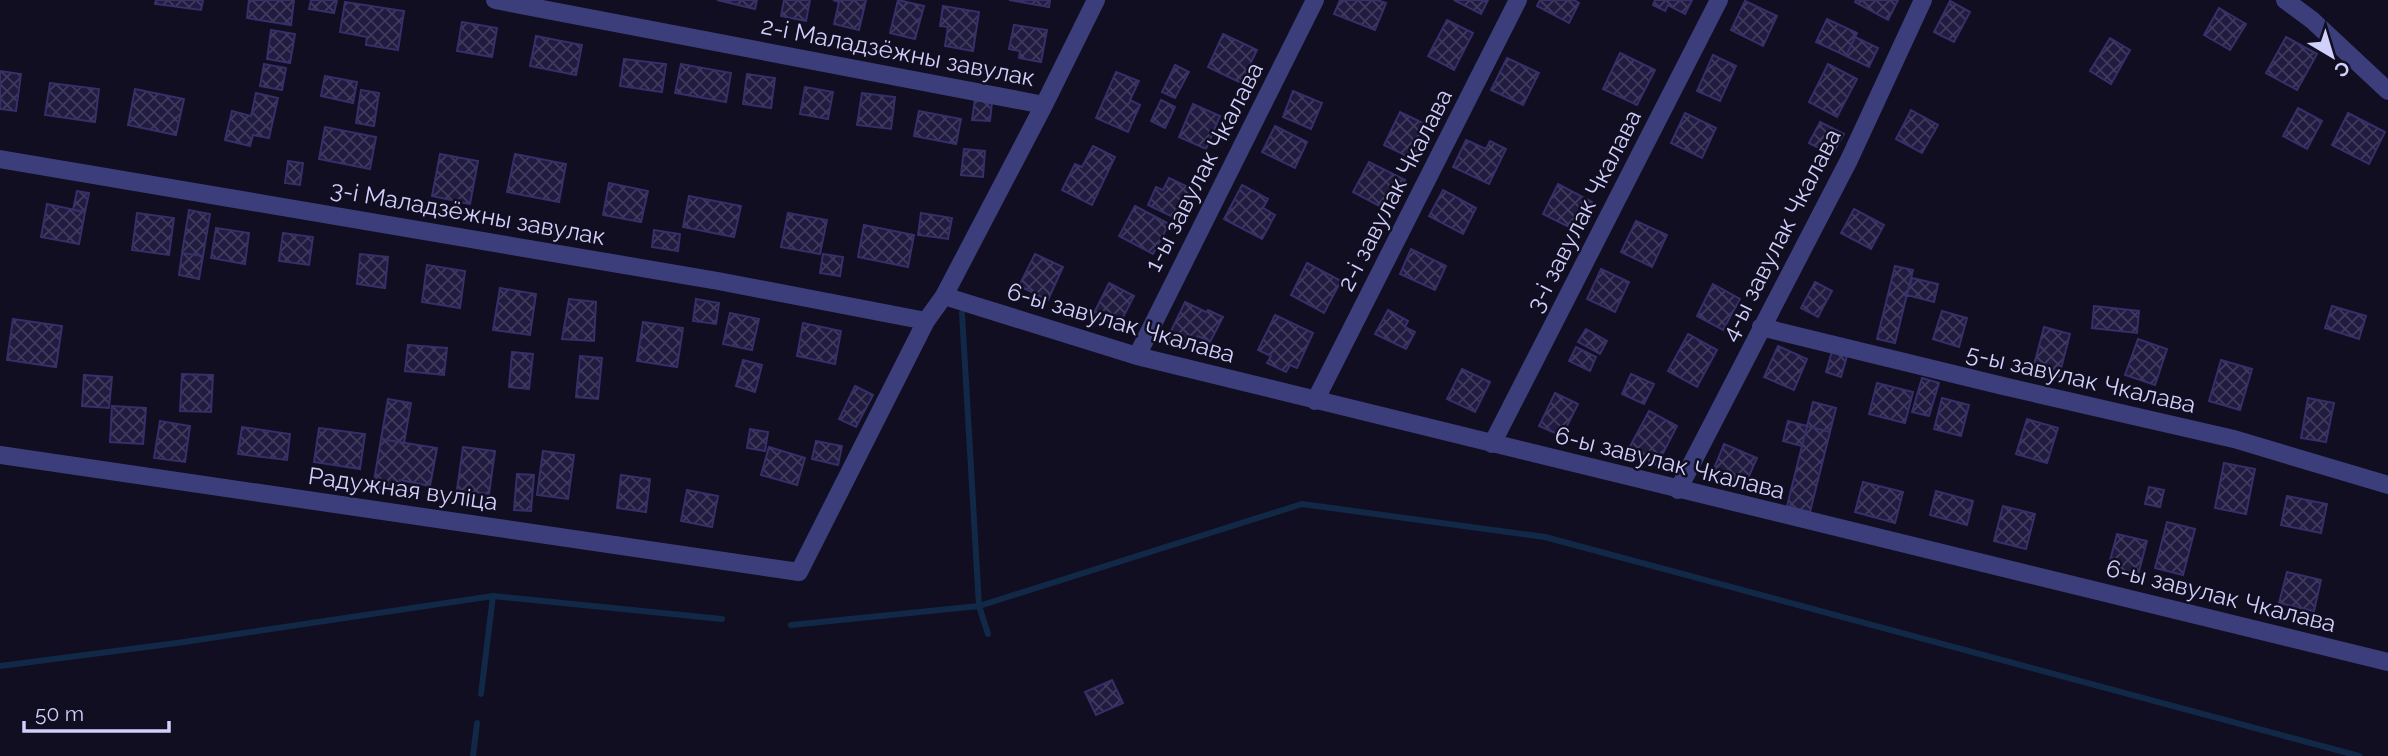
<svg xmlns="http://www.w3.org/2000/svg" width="2388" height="756" viewBox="0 0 2388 756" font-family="Raleway,sans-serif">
<defs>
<pattern id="building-cross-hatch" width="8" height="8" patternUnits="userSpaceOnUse" patternTransform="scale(1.75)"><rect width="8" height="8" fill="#201b3f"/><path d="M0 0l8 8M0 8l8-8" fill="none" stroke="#3f3b5c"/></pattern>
</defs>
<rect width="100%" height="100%" fill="#100e20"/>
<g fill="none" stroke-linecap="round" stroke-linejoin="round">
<path stroke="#112946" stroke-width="6" d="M962,313L979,606L1302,504L1545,537L2359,756
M791,625L979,606L988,634
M0,666L177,643L493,596
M481,694L493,596L722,619
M473,756L477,723"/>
</g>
<path fill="url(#building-cross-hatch)" stroke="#362f6a" stroke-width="2" d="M156,0H203L201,10L155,4Z
M249,0H294L291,25L247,18Z
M311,0H337L334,13L309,9Z
M717,0H757L755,9Z
M784,0H810L806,21L781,16Z
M833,0H866L859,30L834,24L839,2Z
M898,0L924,6L915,39L890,33Z
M1009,0H1050L1049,7Z
M1340,0H1377L1386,3L1375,30L1334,14Z
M1454,0H1488L1481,14Z
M1540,0H1574L1579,3L1569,23L1537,6Z
M1655,0H1692L1685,14L1668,5L1665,11L1653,5Z
M1856,0H1898L1888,20L1855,2Z
M1745,1L1777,16L1763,46L1731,30Z
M1950,1L1970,12L1954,42L1934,32Z
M345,2L404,11L398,50L366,45L367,37L340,32Z
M943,6L979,12L973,51L945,46L948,27L940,26Z
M2219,8L2246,24L2230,50L2204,35Z
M1827,19L1857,33L1846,56L1816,42Z
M1447,20L1473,33L1454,70L1428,56Z
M462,22L497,28L492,57L457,51Z
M1014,25L1047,30L1041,62L1019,58L1020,51L1009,49Z
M271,30L295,34L290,63L267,59Z
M1223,34L1257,50L1241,83L1208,67Z
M536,36L582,45L576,75L530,66Z
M1855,37L1878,48L1869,67L1846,56Z
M2286,37L2317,54L2297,90L2266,73Z
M2110,38L2130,50L2111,84L2090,71Z
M1620,53L1655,70L1637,105L1603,89Z
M1713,55L1736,66L1720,101L1697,91Z
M1507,58L1539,73L1523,105L1491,90Z
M624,59L666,64L662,92L620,86Z
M264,64L286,68L282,90L260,86Z
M681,64L731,73L726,102L675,93Z
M1828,64L1857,79L1837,117L1809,102Z
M1175,65L1189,72L1175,98L1162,92Z
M0,71L21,74L16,111L0,109Z
M1116,72L1139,81L1130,100L1140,105L1128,132L1096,118Z
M747,74L775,78L771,108L743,104Z
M325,76L357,82L353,103L321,96Z
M50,83L99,89L95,122L45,115Z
M805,87L833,92L828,119L800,114Z
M135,89L184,99L176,135L128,125Z
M361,90L379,93L374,126L356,123Z
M1293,91L1322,103L1311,129L1283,117Z
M256,93L278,98L269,138L253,135L250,146L225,140L232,111L251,116Z
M862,93L895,97L891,129L857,125Z
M975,99L992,102L990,121L972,120Z
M1161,100L1175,107L1165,128L1151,121Z
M1193,104L1220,116L1206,149L1179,137Z
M2298,108L2322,121L2307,149L2283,136Z
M1911,110L1938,125L1922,153L1896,139Z
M919,111L961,119L956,144L914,136Z
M1400,112L1429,126L1413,159L1384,145Z
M1685,113L1716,128L1702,158L1671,143Z
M2348,113L2385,132L2369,164L2332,145Z
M1820,122L1844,134L1832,155L1809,143Z
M1275,126L1307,142L1295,168L1262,152Z
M325,127L376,137L370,169L319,159Z
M1466,140L1486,149L1490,141L1506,149L1489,184L1453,167Z
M1093,146L1115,157L1092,205L1062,190L1075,164L1082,167Z
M964,149L985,151L983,177L961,175Z
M440,154L478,161L470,204L432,196Z
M515,154L566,164L559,202L507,192Z
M288,161L303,163L300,185L285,183Z
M1369,162L1405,180L1398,194L1392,191L1383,208L1353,192Z
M1169,178L1192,189L1177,219L1148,205L1156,187L1163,190Z
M609,183L648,191L641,222L603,215Z
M1558,184L1592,202L1577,231L1543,214Z
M1242,185L1268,199L1263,208L1275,215L1262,239L1224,219Z
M1443,190L1476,208L1463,234L1429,216Z
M77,191L89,193L85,212L73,210Z
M689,196L741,206L734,237L683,227Z
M47,204L85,212L79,244L41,237Z
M1135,206L1169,224L1153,254L1119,236Z
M1854,209L1884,225L1871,249L1841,233Z
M189,210L210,214L203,256L182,253Z
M137,213L174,218L169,255L132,250Z
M788,213L827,220L820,254L781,247Z
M921,213L952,218L948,239L918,235Z
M1636,221L1667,235L1652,267L1621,252Z
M864,225L914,235L908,267L858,257Z
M216,228L249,233L245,264L211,258Z
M654,230L680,234L678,251L652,247Z
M283,233L313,237L309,265L279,261Z
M1411,249L1446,266L1435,290L1400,274Z
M182,253L203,256L199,279L179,275Z
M360,254L388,257L385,288L357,284Z
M823,254L843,257L840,276L820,273Z
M1035,254L1063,267L1048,300L1019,286Z
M1307,263L1341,281L1324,313L1291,295Z
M427,265L465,271L460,308L422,302Z
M1895,266L1913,270L1895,343L1877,339Z
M1601,269L1629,282L1615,312L1587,299Z
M1912,278L1938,284L1934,302L1907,295Z
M1815,282L1832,291L1818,317L1801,308Z
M1109,283L1134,296L1118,327L1093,315Z
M1713,284L1740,299L1723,330L1697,316Z
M500,288L536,294L530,335L493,330Z
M569,299L596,302L594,341L562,339Z
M696,299L719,303L716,324L693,321Z
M1185,302L1206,312L1208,310L1223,317L1210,342L1198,336L1192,349L1168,337Z
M2094,306L2139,311L2137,333L2092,328Z
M2332,306L2366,316L2359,339L2325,328Z
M1388,310L1408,321L1405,327L1415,332L1406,349L1375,334Z
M1942,311L1967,318L1959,347L1933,339Z
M730,313L759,319L752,350L723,344Z
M1275,315L1313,333L1297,368L1290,365L1286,372L1267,363L1271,356L1258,350Z
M13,319L62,326L56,367L7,360Z
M643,322L683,328L677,367L637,361Z
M803,323L841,331L835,364L797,356Z
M2044,327L2070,334L2059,376L2033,369Z
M1586,329L1607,341L1600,354L1578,342Z
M1688,334L1717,350L1697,387L1668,371Z
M2138,339L2167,349L2155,385L2125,375Z
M408,345L447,348L444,375L405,371Z
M1778,346L1807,359L1794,390L1764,377Z
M1576,347L1596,357L1590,371L1569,361Z
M1832,351L1847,356L1841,377L1826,372Z
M512,352L533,354L529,389L509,387Z
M580,356L602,358L598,399L576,397Z
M743,360L762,365L755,392L736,386Z
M2221,360L2252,369L2240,410L2209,401Z
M1462,369L1490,382L1475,412L1447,399Z
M182,374L213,375L211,412L180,411Z
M1631,374L1654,384L1644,404L1622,394Z
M84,375L112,377L109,408L82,406Z
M1922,378L1939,383L1929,416L1912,412Z
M1877,383L1913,392L1905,423L1869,414Z
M855,386L873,395L856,427L839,419Z
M1555,393L1578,404L1562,436L1539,426Z
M1942,398L1969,405L1961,436L1934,429Z
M2308,398L2334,403L2326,442L2301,438Z
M388,399L411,403L404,443L381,439Z
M1813,402L1836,408L1830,432L1807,426Z
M112,406L146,408L143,444L110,442Z
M1649,411L1677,426L1657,465L1628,450Z
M2027,419L2058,428L2047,463L2016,454Z
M160,421L190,426L185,462L154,458Z
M1788,421L1807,426L1802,446L1783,441Z
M1807,426L1830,432L1810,512L1787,506Z
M242,427L290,434L287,460L238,454Z
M319,428L365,434L360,469L314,462Z
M750,429L768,432L765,451L747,448Z
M381,439L437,448L430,486L400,480L398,491L373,487Z
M816,441L842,446L838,465L812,459Z
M1724,444L1757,458L1745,485L1713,471Z
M463,447L495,451L489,494L457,490Z
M769,447L805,458L797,485L761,475Z
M543,451L574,455L568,499L537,495Z
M2224,463L2255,469L2246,514L2215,508Z
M517,474L534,475L531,511L514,510Z
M621,475L650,479L646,512L617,508Z
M1863,482L1903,492L1895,523L1855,512Z
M2149,487L2164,490L2160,507L2145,504Z
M687,490L718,496L712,527L681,521Z
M1936,491L1973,501L1967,525L1930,515Z
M2287,496L2327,504L2321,533L2281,525Z
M2003,506L2035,514L2026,549L1994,541Z
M2167,522L2195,529L2183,575L2155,568Z
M2117,534L2147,541L2138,575L2108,568Z
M2287,572L2321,580L2314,611L2279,603Z
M1112,680L1123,703L1096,715L1085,692Z"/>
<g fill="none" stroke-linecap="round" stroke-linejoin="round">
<path stroke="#3c3e7c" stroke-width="18" d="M495,0L1044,105
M2285,0L2312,20L2388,91
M0,159L718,281L926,321
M944,296L1137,356L2388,662
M1761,327L2003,386L2234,439L2388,485
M1137,356L1315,0
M1315,401L1518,0
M1492,444L1719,0
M0,455L799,572L926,321L944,296L1044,105L1096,0
M1678,490L1849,160L1923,0"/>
</g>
<g text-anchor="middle" stroke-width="5" stroke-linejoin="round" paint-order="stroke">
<g font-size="24" fill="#d1cffc" stroke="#100e20">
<text transform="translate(898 52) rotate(11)" y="8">2-і Маладзёжны завулак</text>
<text transform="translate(1204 167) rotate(-63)" y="8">1-ы завулак Чкалава</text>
<text transform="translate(1395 190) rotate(-63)" y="8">2-і завулак Чкалава</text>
<text transform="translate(1584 211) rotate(-63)" y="8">3-і завулак Чкалава</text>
<text transform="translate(468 213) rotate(10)" y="8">3-і Маладзёжны завулак</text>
<text transform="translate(1781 235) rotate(-63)" y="8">4-ы завулак Чкалава</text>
<text transform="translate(1121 323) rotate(16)" y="8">6-ы завулак Чкалава</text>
<text transform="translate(2081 379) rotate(13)" y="8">5-ы завулак Чкалава</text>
<text transform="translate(1670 463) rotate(14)" y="8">6-ы завулак Чкалава</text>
<text transform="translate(403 489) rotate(8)" y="8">Радужная вуліца</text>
<text transform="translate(2221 596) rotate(14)" y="8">6-ы завулак Чкалава</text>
</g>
</g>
<g transform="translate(2332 56) rotate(142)" stroke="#100e20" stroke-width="5" paint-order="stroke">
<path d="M0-5L12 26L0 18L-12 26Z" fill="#d1cffc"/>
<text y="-10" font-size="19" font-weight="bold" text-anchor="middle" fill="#d1cffc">С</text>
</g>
<path d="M24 721v10h145v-10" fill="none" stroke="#d1cffc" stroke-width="3.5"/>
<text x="35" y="721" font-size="21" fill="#d1cffc" stroke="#100e20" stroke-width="5" paint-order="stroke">50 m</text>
</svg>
